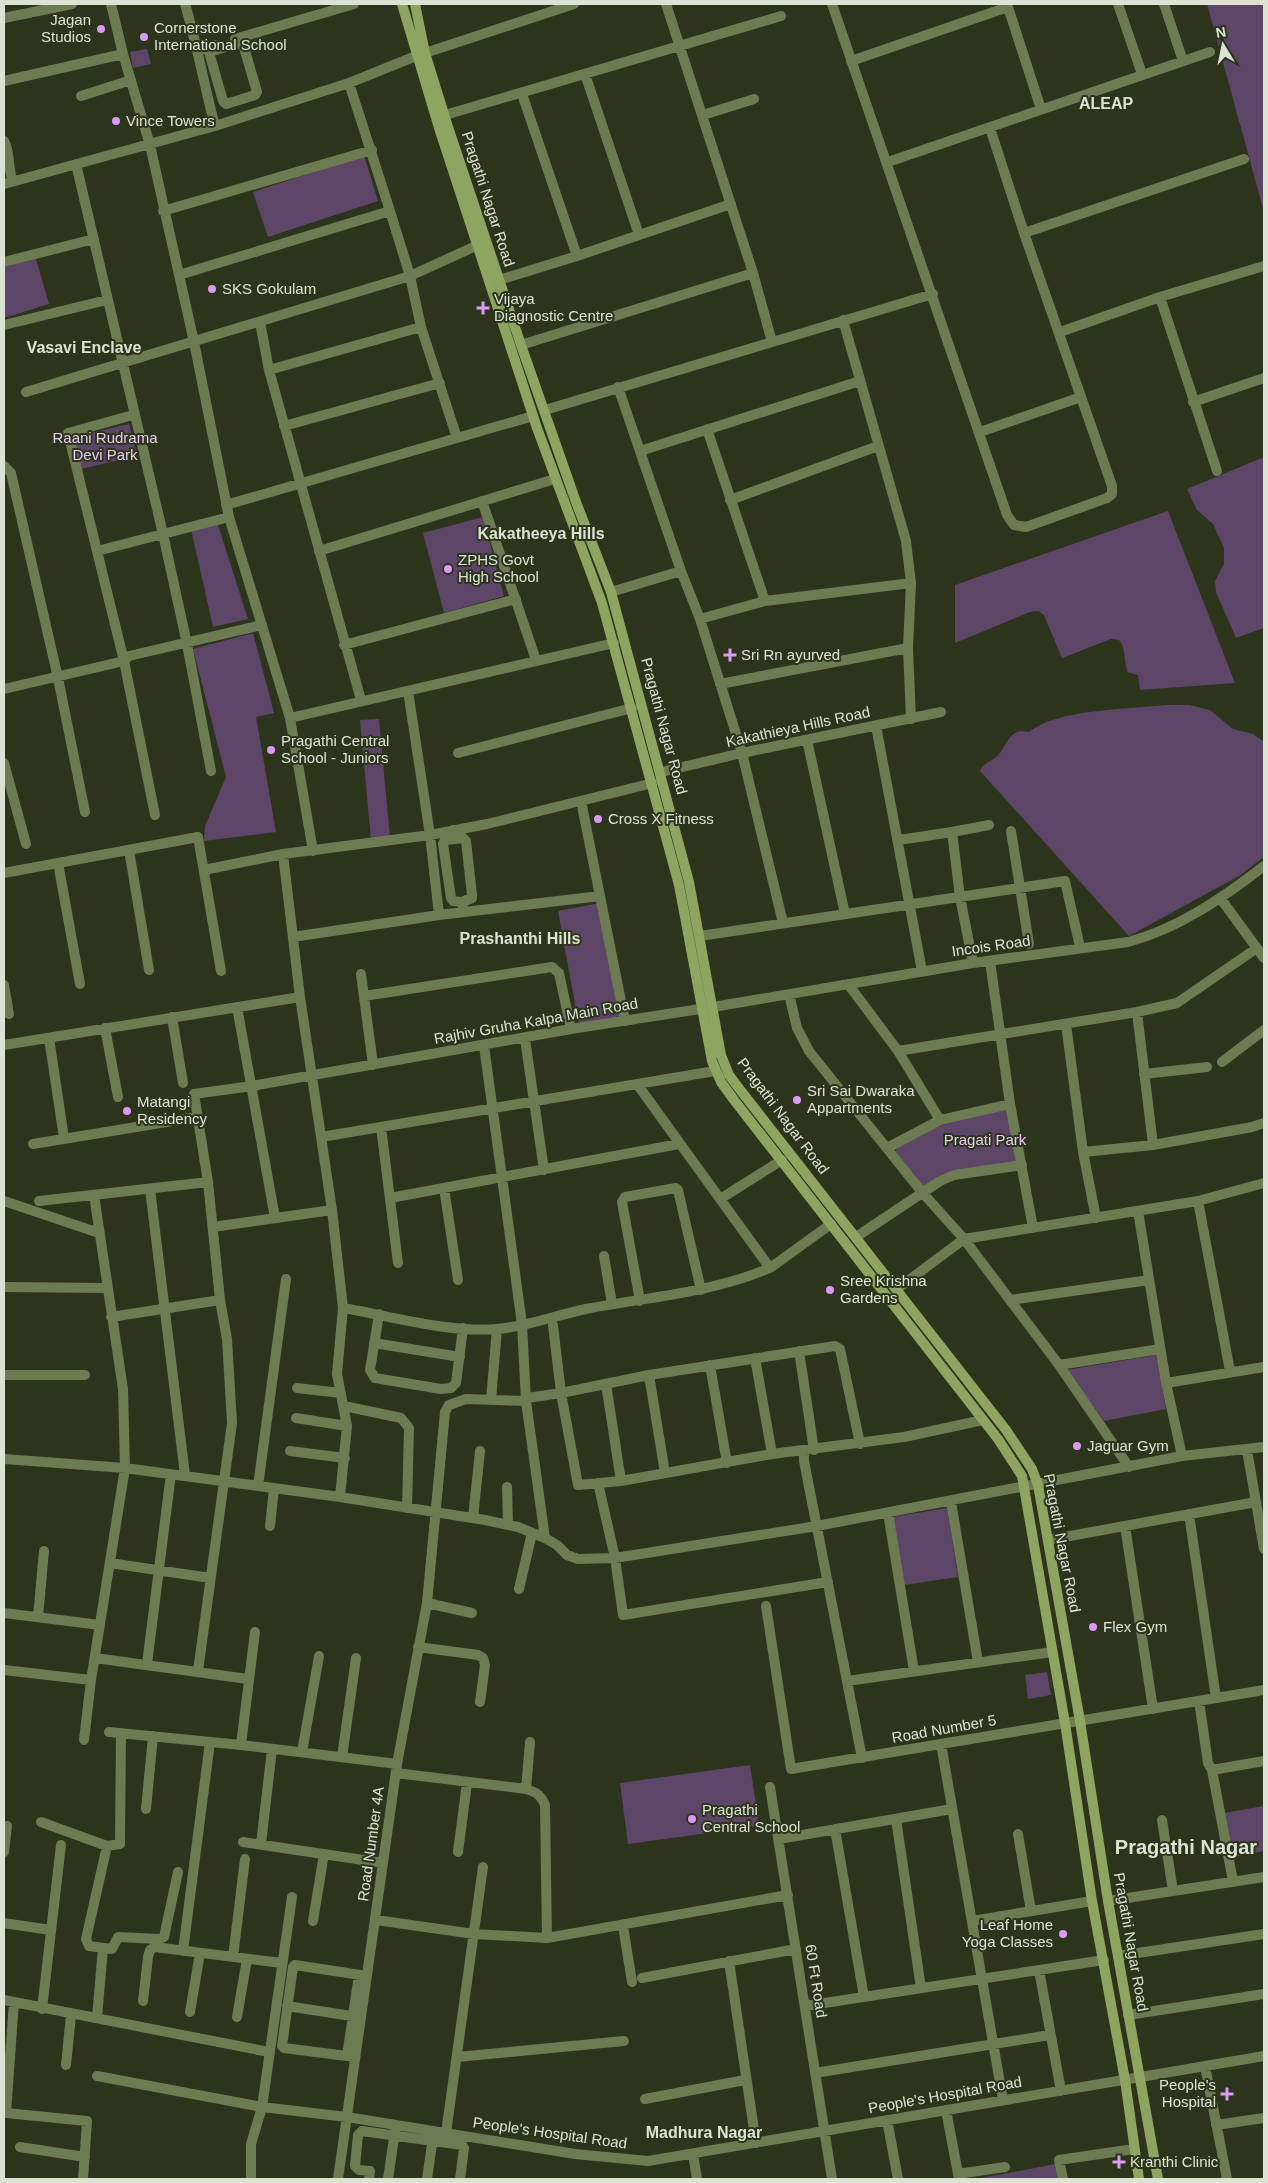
<svg xmlns="http://www.w3.org/2000/svg" width="1268" height="2183" viewBox="0 0 1268 2183" font-family="Helvetica,sans-serif">
<rect width="100%" height="100%" fill="#2c341c"/>
<path fill="#5d4567" d="M1207,4H1264V212Z
M147,49L151,64L133,68L130,52Z
M364,155L378,201L268,237L253,192Z
M36,259L49,304L4,318V267Z
M129,424L137,456L81,469L73,437Z
M1264,457V628L1236,638L1216,592L1215,581L1224,564V548L1213,524L1197,510L1187,489Z
M1168,511L1235,683L1140,690L1138,675L1127,672L1123,646L1119,640L1111,639L1062,658L1044,615L1038,611L1030,612L955,643V585Z
M483,517L504,596L444,613L423,533Z
M218,525L248,619L213,627L191,529Z
M253,633L274,713L256,717L276,832L204,841L205,826L226,777L193,649Z
M1166,705H1189L1210,710L1233,729L1253,734L1264,742V857L1239,876L1129,936L980,771C984,762 991,762 997,756C1009,745 1008,727 1029,732C1057,709 1129,709 1166,705Z
M379,719L390,838L371,840L360,720Z
M600,903L622,1018L579,1026L558,911Z
M1008,1107L1017,1161L923,1187L896,1152L897,1145L944,1124Z
M1156,1355L1166,1409L1104,1421L1066,1370Z
M947,1508L958,1577L904,1585L893,1517Z
M1047,1672L1051,1695L1028,1699L1025,1675Z
M750,1765L759,1826L628,1844L620,1783Z
M1264,1806V1851L1233,1857L1224,1813Z
M1056,2164L1059,2179H976Z"/>
<g fill="none" stroke-linecap="round" stroke-linejoin="round">
<path stroke="#6c7b51" stroke-width="10" d="M111,4L123,54L150,145L194,342L229,517L290,718L313,851
M185,4C197,44 204,85 215,126
M666,4L753,273L772,342
M832,4L1007,515L1014,525L1026,527L1107,498L1112,494V486L1024,233L990,128
M1007,4L1041,109
M1118,4L1142,74
M1164,4L1183,61
M4,18L72,4
M241,37L257,92L255,95L226,104L223,101L209,52L243,42
M235,39L354,4
M199,50L216,45
M851,61L1008,7
M585,74L639,235
M4,81L123,54
M349,83L390,211L410,276L421,327L457,438
M522,94L577,256
M81,96L131,80
M445,115L781,16
M703,115L754,99
M4,141C11,153 7,168 13,181
M888,162L1210,52
M76,164L163,534L187,644L211,771
M4,184L215,126L349,83L416,56L574,4
M163,211L372,150
M1024,233L1244,159
M4,262L94,239
M179,275L390,211
M499,280L577,256L731,204
M1160,297L1217,471
M843,320L906,541L911,583L908,648L911,719
M260,322L269,370L361,700
M4,325L107,300
M1060,332L1160,297L1264,266
M521,345L753,273
M269,370L421,327
M618,387L681,571L700,619L742,753L783,923
M26,392L410,276L478,245
M1193,402L1264,378
M545,410L933,294
M133,415L68,433L124,661L155,815
M284,426L440,383
M707,429L765,601
M980,432L1081,397
M640,451L860,381
M4,466L11,473L58,678L85,812
M730,500L878,446
M482,501L536,660
M226,505L533,416
M97,551L229,517
M319,551L555,479
M611,592L681,571
M700,619L765,601L911,583
M344,645L516,599
M720,684L908,648
M4,689L124,661L129,656L262,625
M408,691L430,835L439,915
M290,718L614,643
M876,726L922,971
M807,740L845,914
M458,753L632,708
M4,763L26,844
M661,772L742,753L941,712
M581,801L625,1021
M453,830L455,839L463,838L466,841L472,895V898L462,902L464,912
M1011,831L1029,944
M455,839L445,840L443,844L451,898L453,901L462,902
M899,840L952,832
M129,850L149,970
M283,854L300,997L332,1210L343,1308L337,1374L347,1426L340,1497
M58,863L80,984
M204,870L283,854L430,835L487,824L653,783
M4,873L198,837L221,971
M1221,899L1264,958
M700,936L1065,881L1080,947
M293,937L439,915L600,896
M990,961L1010,1104L1033,1228
M973,963L960,897L952,832L989,825
M361,974L373,1065
M848,984L898,1051L940,1120
M4,985L9,1014
M789,994L797,1028L809,1051L921,1191L964,1239L1059,1365L1129,1467
M364,996L552,967L559,973L571,1029
M237,1007L275,1218
M1137,1012L1153,1145
M172,1017L183,1083
M1066,1024L1083,1152L1096,1218
M105,1028L118,1097
M49,1038L64,1138
M525,1039L544,1170
M4,1045L300,997
M484,1046L522,1324L526,1401L545,1538
M898,1051L1137,1012L1177,1003L1257,948
M1222,1062L1264,1030
M1144,1074L1207,1067
M637,1084L770,1268L831,1224
M381,1127L398,1263
M321,1137L715,1071
M33,1144L197,1117
M887,1148L940,1120L1010,1104
M1083,1152L1153,1145L1252,1127L1264,1123
M444,1188L458,1280
M150,1189L185,1475
M390,1198L679,1144
M720,1199L782,1160
M4,1201L99,1233
M39,1201L208,1182
M1198,1201L1230,1371
M1138,1211L1166,1383L1182,1456
M213,1227L332,1210
M856,1237L940,1181L954,1175L1022,1165
M604,1256L612,1304
M4,1287L107,1288
M897,1289L964,1239L1198,1201L1264,1183
M1010,1300L1149,1280
M640,1301L622,1202L625,1197L676,1188L678,1190L701,1290
M343,1308C391,1316 448,1333 497,1329C525,1327 557,1315 586,1309C648,1297 711,1293 770,1268
M379,1314L370,1370L375,1378L441,1389L451,1388L456,1383L463,1328
M111,1317L220,1300
M553,1325L561,1393L578,1485L621,1481L772,1454L904,1437L983,1420
M374,1343L460,1357
M799,1351L814,1450
M755,1358L772,1454
M710,1365L727,1463
M1059,1365L1160,1349
M4,1375H85
M649,1375L665,1473
M1166,1383L1264,1367
M606,1384L621,1481
M297,1388L341,1393
M527,1398L561,1393L649,1375L835,1346L840,1349L860,1444
M491,1400L497,1329
M344,1406L401,1418L409,1428L407,1508
M296,1418L347,1426
M1247,1450L1264,1549
M290,1451L345,1458
M804,1451V1461L862,1758
M4,1459L125,1468L340,1497L485,1520L518,1527L545,1538L557,1545L567,1555L578,1559L615,1558L817,1526L1182,1456L1264,1447
M598,1483L615,1558L623,1615L828,1582
M258,1486L286,1279
M507,1487L508,1525
M951,1502L978,1662
M888,1513L914,1671
M1189,1514L1216,1698
M473,1518L480,1451
M270,1526L274,1488
M1125,1526L1153,1709
M1048,1540L1256,1502
M110,1563L210,1578
M519,1589L532,1533
M427,1603L472,1613
M766,1606L791,1769L1264,1690
M4,1613L100,1625
M38,1617L44,1551
M418,1647L478,1655L483,1658L485,1665L480,1702
M95,1658L248,1679
M147,1664L171,1474
M4,1670L91,1680
M198,1671L232,1423L227,1339L220,1300L208,1182L194,1094L252,1086L571,1029L713,1007L973,963L1128,942C1178,929 1224,897 1264,866
M847,1681L1052,1652
M1199,1701L1208,1763L1212,1770L1233,1881
M109,1732L241,1745L397,1764
M84,1740L91,1680L125,1468L123,1389L94,1195
M941,1744L1003,2100
M241,1745L255,1632
M302,1752L319,1656
M342,1757L356,1658
M1212,1770L1264,1761
M396,1773L526,1789C536,1792 541,1795 545,1805L547,1938
M770,1787L832,2179
M526,1789L530,1742
M146,1809L153,1736
M896,1819L921,1988
M1162,1820L1173,1891
M41,1822L107,1846L120,1844L121,1734
M835,1829L864,1997
M1018,1834L1031,1911
M779,1839L952,1809
M243,1842L383,1863
M261,1844L272,1749
M107,1846L86,1939L89,1946L112,1949L118,1937L159,1939L164,1937L178,1872
M4,1852L7,1826
M458,1852L467,1783
M1108,1901L1264,1877
M376,1920L474,1934L547,1938L788,1895
M313,1921L324,1854
M972,1921L1092,1901
M4,1923L50,1930
M623,1926L632,1982
M183,1951L210,1742
M1118,1956L1264,1934
M233,1957L245,1859
M729,1961L756,2143
M1039,1970L1061,2091
M642,1978L796,1949
M4,2000L269,2052
M143,2001L148,1957L150,1950L155,1947L282,1963
M14,2002L6,2113L87,2121L83,2179
M287,2006L358,2017
M805,2006L1104,1960
M42,2009L61,1845
M190,2012L200,1953
M1128,2015L1264,1994
M237,2017L247,1959
M97,2018L103,1948
M347,2056L359,1975
M355,2057L284,2048L282,2046L293,1967L295,1965L367,1976
M457,2057L624,2041
M66,2065L71,2015
M1205,2066L1227,2179
M815,2073L1050,2035
M97,2076L262,2107L347,2117L575,2154L648,2161L1264,2056
M645,2099L745,2080
M946,2110L959,2179
M887,2120L898,2179
M1216,2125L1264,2118
M446,2133L483,1867
M20,2147L85,2157
M693,2154L697,2179
M958,2174L1005,2167
M251,2179V2144L262,2107L292,1897
M338,2179L397,1764L427,1603L445,1412L449,1405L466,1399L526,1401
M369,2179L370,2171L359,2170L355,2166L358,2135L362,2131L462,2145L464,2148L460,2179
M388,2179L395,2131
M427,2179L433,2137
M1063,2179L1059,2160L1134,2149"/>
<path stroke="#8da560" stroke-width="10" d="M402,4L440,131L537,428L602,603L679,885L712,1061L721,1082L734,1100L998,1439L1022,1476L1065,1723L1092,1901L1125,2080L1139,2179
M415,4L425,53L448,127L521,345L576,502L611,592L689,882L721,1055L729,1075L741,1091L1006,1430L1032,1469L1038,1485L1080,1721L1108,1901L1158,2179"/>
</g>
<g fill="#db99f6" stroke="#2c341c" stroke-width="2">
<circle cx="101" cy="29" r="5"/>
<circle cx="144" cy="37" r="5"/>
<circle cx="116" cy="121" r="5"/>
<circle cx="212" cy="289" r="5"/>
<path d="M480.5 300.5h5v5h5v5h-5v5h-5v-5h-5v-5h5z"/>
<circle cx="448" cy="569" r="5"/>
<path d="M727.5 647.5h5v5h5v5h-5v5h-5v-5h-5v-5h5z"/>
<circle cx="271" cy="750" r="5"/>
<circle cx="598" cy="819" r="5"/>
<circle cx="797" cy="1100" r="5"/>
<circle cx="127" cy="1111" r="5"/>
<circle cx="830" cy="1290" r="5"/>
<circle cx="1077" cy="1446" r="5"/>
<circle cx="1093" cy="1627" r="5"/>
<circle cx="692" cy="1819" r="5"/>
<circle cx="1063" cy="1934" r="5"/>
<path d="M1224.5 2086.5h5v5h5v5h-5v5h-5v-5h-5v-5h5z"/>
<path d="M1116.5 2154.5h5v5h5v5h-5v5h-5v-5h-5v-5h5z"/>
</g>
<g text-anchor="middle" stroke-width="4" stroke-linejoin="round" paint-order="stroke">
<g font-size="15" fill="#dde3d4" stroke="#2c341c" text-anchor="start">
<text x="91" y="25" text-anchor="end">Jagan<tspan x="91" dy="17">Studios</tspan></text>
<text x="154" y="33">Cornerstone<tspan x="154" dy="17">International School</tspan></text>
<text x="126" y="126">Vince Towers</text>
<text x="222" y="294">SKS Gokulam</text>
<text x="494" y="304">Vijaya<tspan x="494" dy="17">Diagnostic Centre</tspan></text>
<text x="458" y="565">ZPHS Govt<tspan x="458" dy="17">High School</tspan></text>
<text x="741" y="660">Sri Rn ayurved</text>
<text x="281" y="746">Pragathi Central<tspan x="281" dy="17">School - Juniors</tspan></text>
<text x="608" y="824">Cross X Fitness</text>
<text x="807" y="1096">Sri Sai Dwaraka<tspan x="807" dy="17">Appartments</tspan></text>
<text x="137" y="1107">Matangi<tspan x="137" dy="17">Residency</tspan></text>
<text x="840" y="1286">Sree Krishna<tspan x="840" dy="17">Gardens</tspan></text>
<text x="1087" y="1451">Jaguar Gym</text>
<text x="1103" y="1632">Flex Gym</text>
<text x="702" y="1815">Pragathi<tspan x="702" dy="17">Central School</tspan></text>
<text x="1053" y="1930" text-anchor="end">Leaf Home<tspan x="1053" dy="17">Yoga Classes</tspan></text>
<text x="1216" y="2090" text-anchor="end">People's<tspan x="1216" dy="17">Hospital</tspan></text>
<text x="1130" y="2167">Kranthi Clinic</text>
</g>
<g font-size="15" fill="#dde3d4" stroke="#2c341c">
<text transform="translate(488 199) rotate(72)" y="5">Pragathi Nagar Road</text>
<text transform="translate(664 726) rotate(75)" y="5">Pragathi Nagar Road</text>
<text transform="translate(798 727) rotate(-12)" y="5">Kakathieya Hills Road</text>
<text transform="translate(991 946) rotate(-8)" y="5">Incois Road</text>
<text transform="translate(536 1021) rotate(-10)" y="5">Rajhiv Gruha Kalpa Main Road</text>
<text transform="translate(783 1116) rotate(53)" y="5">Pragathi Nagar Road</text>
<text transform="translate(1062 1543) rotate(79)" y="5">Pragathi Nagar Road</text>
<text transform="translate(944 1729) rotate(-10)" y="5">Road Number 5</text>
<text transform="translate(371 1844) rotate(-82)" y="5">Road Number 4A</text>
<text transform="translate(1131 1942) rotate(80)" y="5">Pragathi Nagar Road</text>
<text transform="translate(816 1981) rotate(81)" y="5">60 Ft Road</text>
<text transform="translate(945 2095) rotate(-10)" y="5">People's Hospital Road</text>
<text transform="translate(550 2133) rotate(8)" y="5">People's Hospital Road</text>
</g>
<g font-size="15" fill="#e9caf6" stroke="#2c341c">
<text x="105" y="443">Raani Rudrama<tspan x="105" dy="17">Devi Park</tspan></text>
<text x="985" y="1145">Pragati Park</text>
</g>
<g font-size="16" font-weight="bold" fill="#dde3d4" stroke="#2c341c">
<text x="1106" y="109">ALEAP</text>
<text x="84" y="353">Vasavi Enclave</text>
<text x="541" y="539">Kakatheeya Hills</text>
<text x="520" y="944">Prashanthi Hills</text>
<text x="704" y="2138">Madhura Nagar</text>
</g>
<g font-size="20" font-weight="bold" fill="#dde3d4" stroke="#2c341c">
<text x="1186" y="1854">Pragathi Nagar</text>
</g>
</g>
<rect width="1268" height="2183" fill="none" stroke="#dde3d4" stroke-width="10"/>
<g transform="translate(1223 45) rotate(350)" stroke="#2c341c" stroke-width="4" paint-order="stroke">
<path d="M0-4L9 19L0 12L-9 19Z" fill="#dde3d4"/>
<text y="-8" font-size="14" font-weight="bold" text-anchor="middle" fill="#dde3d4">N</text>
</g>
</svg>
